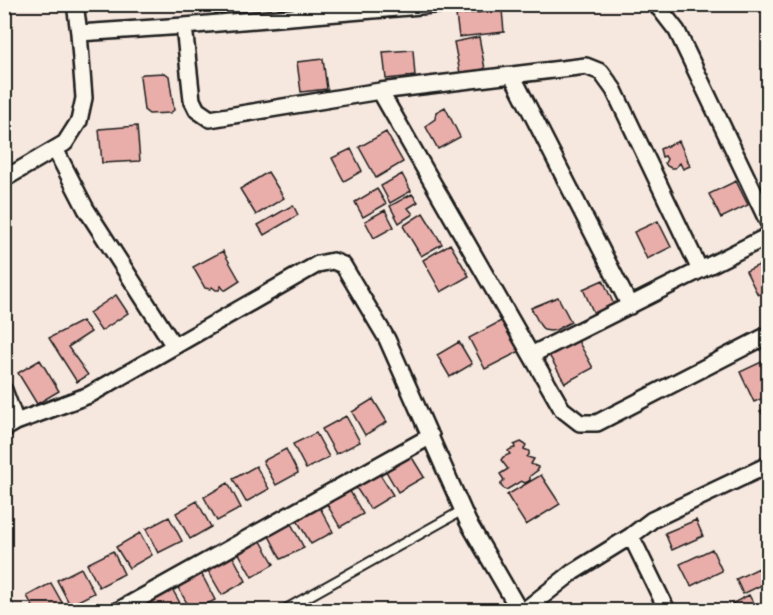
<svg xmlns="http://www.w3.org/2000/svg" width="773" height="615" viewBox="0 0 773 615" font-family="'Balsamiq Sans',sans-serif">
<rect width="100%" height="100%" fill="#f7e8df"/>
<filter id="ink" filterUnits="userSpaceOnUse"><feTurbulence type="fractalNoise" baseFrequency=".0167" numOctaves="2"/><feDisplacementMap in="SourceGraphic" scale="12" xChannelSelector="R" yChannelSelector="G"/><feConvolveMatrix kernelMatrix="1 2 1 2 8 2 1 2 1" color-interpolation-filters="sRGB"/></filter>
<g filter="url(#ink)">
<path fill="#e9aeaa" stroke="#1c1c1c" stroke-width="1.5" d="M502,10L504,32L459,37L456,15Z
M479,37L485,69L460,73L454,42Z
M413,50L415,76L386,79L383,52Z
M323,59L327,89L301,92L297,62Z
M165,73L169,76L174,110L170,113L149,114L144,110L140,76L143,74Z
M445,107L460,137L438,149L426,127L428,124L435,119L436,112Z
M137,126L140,161L102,163L99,129Z
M386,132L403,162L376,178L359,147Z
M679,141L690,166L683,169L680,163L675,168H671L667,166L665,163L667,159L665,156L662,157L660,149Z
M351,149L362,171L344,181L332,158Z
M268,172L284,198L256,215L240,189Z
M402,174L411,191L390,203L381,186Z
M736,181L748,205L721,218L709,194Z
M377,189L386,204L363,217L355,202Z
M412,194L418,202L408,208L413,214L399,223L390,206Z
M293,205L298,215L264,235L258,225Z
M385,210L394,227L374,238L365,221Z
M423,213L442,244L421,256L403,226Z
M658,221L671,247L647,259L634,232Z
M450,244L469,276L441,292L423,260Z
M223,251L240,281L226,290H224L221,286L219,290H216L212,287L210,289L205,288L193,267Z
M768,261V290L758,295L746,271Z
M603,280L615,307L595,316L583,289Z
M116,295L128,313L101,331L89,313Z
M558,297L571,322L556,330L550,331L544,330L540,325L531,308Z
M503,320L520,351L485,369L469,338Z
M82,321L91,332L68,347L88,375L77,382L49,338Z
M577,339L593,368L565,383L549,355Z
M459,342L472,364L450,377L437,355Z
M768,359V396L754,402L740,372Z
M40,360L59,391L37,404L18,373Z
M373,399L387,422L365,435L352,412Z
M768,406V420L760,411Z
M346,416L360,442L336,454L322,429Z
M316,433L329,457L306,469L293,444Z
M521,442L526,445L524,449L529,451V455L527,457L534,459L531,464L538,467V470L530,476V480L527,482L525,483L521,481L506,490L503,488L501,486V483L504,480L500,474L508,469L501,460L503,457L510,454L508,451L511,449L515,448L514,445Z
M286,449L298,473L276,485L263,461Z
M408,451L424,477L398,492L383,466Z
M256,466L269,489L246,502L233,479Z
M376,468L393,495L370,509L353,483Z
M541,475L560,504L526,525L507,495Z
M228,483L241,508L217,521L204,497Z
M347,486L363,514L340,527L324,499Z
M197,501L211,527L190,539L176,513Z
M317,502L333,532L311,544L294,515Z
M287,516L304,548L281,559L265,528Z
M169,517L182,541L158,553L146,529Z
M696,520L703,536L672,550L665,533Z
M140,533L152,555L129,568L116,547Z
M258,536L274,564L252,577L236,548Z
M712,549L722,571L691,586L680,564Z
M113,551L124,574L99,587L87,564Z
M231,553L246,581L222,595L206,567Z
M81,568L94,593L70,605L57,580Z
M759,568L766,583L743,594L736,579Z
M200,571L215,600L195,610H191L176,584Z
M51,583L65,608L61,610H35L27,596Z
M171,587L184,610H153L147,600Z
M749,595L757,610H737L733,603Z"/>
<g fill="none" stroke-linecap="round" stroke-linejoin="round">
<g stroke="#1c1c1c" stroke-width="12">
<path id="lane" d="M284,610L463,510"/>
</g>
<g stroke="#1c1c1c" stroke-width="20">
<path id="street" d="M654,4L660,9L677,31L768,222
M184,26L192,100L197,110L210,119L380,91L586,66L601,72L614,90L700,270
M79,33L184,26L444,4
M512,75L630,306
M380,91L562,409L580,423H597L768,335
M55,149L86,209L174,346
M4,179L65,143L79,121L84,98L79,33L75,4
M531,355L768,236
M4,390L16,422
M4,429L16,422L89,395L318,264L333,261L343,265L387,339L468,522L519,610
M631,536L667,610
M4,610H5
M119,610L431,436
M525,610L573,572L631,536L652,520L768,465"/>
</g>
<use href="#lane" stroke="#fbf7ec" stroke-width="8"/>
<use href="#street" stroke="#fbf7ec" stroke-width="15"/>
</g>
</g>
<rect width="773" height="615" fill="none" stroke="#fbf7ec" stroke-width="24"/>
<rect x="12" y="12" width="749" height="591" fill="none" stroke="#1c1c1c" stroke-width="2" filter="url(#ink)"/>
</svg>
